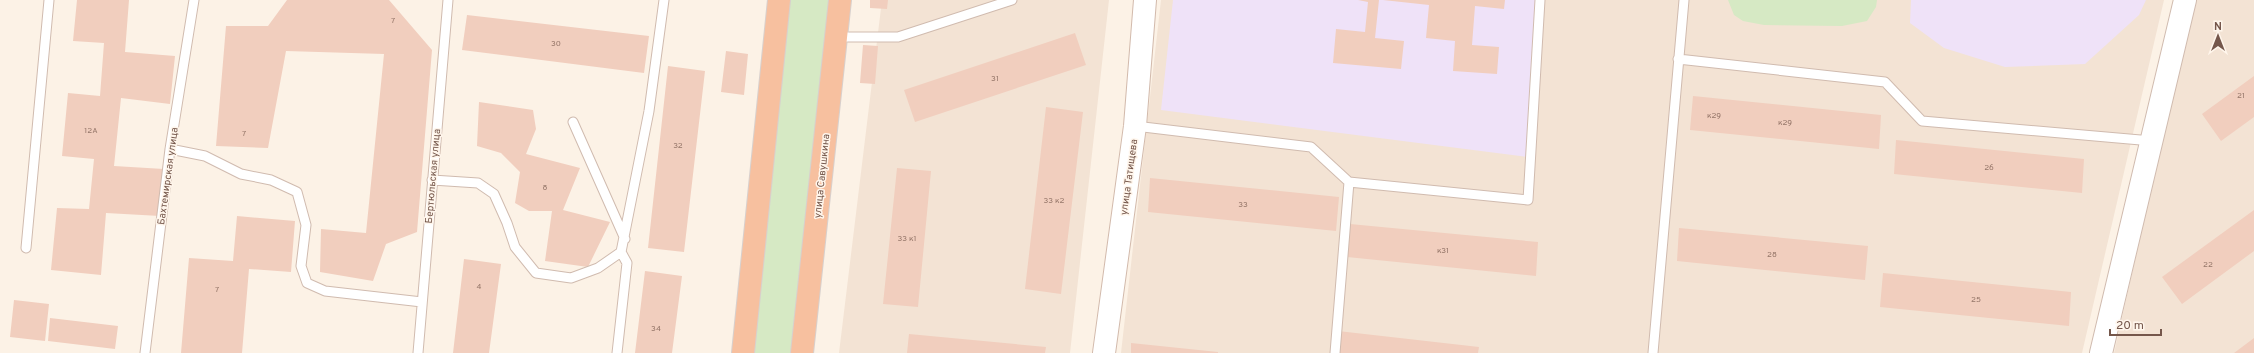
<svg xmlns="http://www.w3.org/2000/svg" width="2254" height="353" viewBox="0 0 2254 353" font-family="Overpass,sans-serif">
<rect width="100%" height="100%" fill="#fcf2e6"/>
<path fill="#f3e3d4" d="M882,0H1109L1070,353H839Z
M1161,0H2164L2082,353H1121Z
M2194,0H2254V353H2114Z"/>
<path fill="#efe2f8" d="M1173,0H1539L1527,157L1161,110Z
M1911,0H2146L2139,15L2085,64L2005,67L1944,48L1910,23Z"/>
<path fill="#d6e9c4" d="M781,0H841L802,353H743Z
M1728,0H1877L1876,7L1867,21L1842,26L1764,25L1743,21L1734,15Z"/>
<path fill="#f1cebe" d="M77,0H129L125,52L175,56L170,104L121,98L114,166L164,169L160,216L106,213L101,275L51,270L57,208L89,209L94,159L62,156L68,93L100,96L104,43L73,41Z
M287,0H389L432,50L417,232L386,244L373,281L320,272L321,229L366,233L384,54L286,51L268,148L216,146L226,26H268Z
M870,0H888L887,9L870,8Z
M1358,0H1379L1375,38L1404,41L1401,69L1333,63L1336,29L1365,32L1368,2Z
M1383,0H1505L1504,9L1475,6L1472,45L1499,47L1497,74L1453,71L1455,41L1426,38L1429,5Z
M467,15L649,36L644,73L462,50Z
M1075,33L1086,65L915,122L904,90Z
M863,45L878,46L875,84L860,83Z
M726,51L748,54L744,95L721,92Z
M668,66L705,71L684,252L648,248Z
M2254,76V117L2221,141L2202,114Z
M1693,96L1881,115L1879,149L1690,130Z
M479,102L533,110L536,129L526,154L580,168L563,210L610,222L588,267L545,261L552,211H529L515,203L520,172L501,153L477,146Z
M1046,107L1083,112L1061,294L1025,289Z
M1896,140L2084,159L2082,193L1894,174Z
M897,168L931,171L918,307L883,304Z
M1150,178L1339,197L1336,231L1148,212Z
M2254,210V251L2182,304L2162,277Z
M237,216L295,221L291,272L249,269L242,353H181L189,258L233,261Z
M1350,224L1538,242L1536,276L1347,257Z
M1679,228L1868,246L1865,280L1677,261Z
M464,259L501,264L489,353H453Z
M645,271L682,276L672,353H635Z
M1883,273L2071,292L2069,326L1880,307Z
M14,300L49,304L45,341L10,337Z
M50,318L118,326L115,349L48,341Z
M1338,331L1479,347L1478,353H1337Z
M909,334L1046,347L1045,353H907Z
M2254,338V353H2234Z
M1131,343L1218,352V353H1131Z"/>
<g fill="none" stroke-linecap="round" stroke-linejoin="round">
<g stroke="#d0bbaf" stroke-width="11">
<path id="service" d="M836,37H898L1012,0
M1678,59L1885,82L1922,121L2152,141
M573,122L625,239
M1135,126L1311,147L1349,182L1528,200L1540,0
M170,149L205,156L241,174L271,180L297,192L306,225L301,266L307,283L325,291L422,302
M432,180L478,183L494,194L507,223L515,247L536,273L571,278L598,268L621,252L649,111L664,0
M26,248L49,0
M145,353L170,149L194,0
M418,353L448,0
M617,353L627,263L621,252
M1335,353L1349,182
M1653,353L1684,0"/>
</g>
<g stroke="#d0bbaf" stroke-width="24">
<path id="tertiary" d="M2101,353L2185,0"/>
</g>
<g stroke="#d2baac" stroke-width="24">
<path id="secondary" d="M1104,353L1135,126L1145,0"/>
</g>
<g stroke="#d8d0cd" stroke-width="24">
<path id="trunk" d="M743,353L779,0
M802,353L840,0"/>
</g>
<use href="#service" stroke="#fff" stroke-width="9"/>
<use href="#tertiary" stroke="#fff" stroke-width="22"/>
<use href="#secondary" stroke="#fff" stroke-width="22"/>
<use href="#trunk" stroke="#f7c09f" stroke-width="22"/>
</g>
<g text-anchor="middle" stroke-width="3" stroke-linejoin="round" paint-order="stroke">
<g font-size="8" fill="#947568">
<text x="393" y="23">7</text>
<text x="556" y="46">30</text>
<text x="995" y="81">31</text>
<text x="2241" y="98">21</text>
<text x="1714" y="118">к29</text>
<text x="1785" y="125">к29</text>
<text x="91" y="133">12А</text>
<text x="244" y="136">7</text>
<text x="678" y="148">32</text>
<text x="1989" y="170">26</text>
<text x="545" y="190">8</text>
<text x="1054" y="203">33 к2</text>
<text x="1243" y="207">33</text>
<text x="907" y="241">33 к1</text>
<text x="1443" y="253">к31</text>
<text x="1772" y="257">28</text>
<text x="2208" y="267">22</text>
<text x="479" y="289">4</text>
<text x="217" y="292">7</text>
<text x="1976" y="302">25</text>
<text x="656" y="331">34</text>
</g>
<g font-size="10" fill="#75574b" stroke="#fff6ec">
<text transform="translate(167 176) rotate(-82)" y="4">Бахтемирская улица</text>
<text transform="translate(432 176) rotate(-85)" y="4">Бертюльская улица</text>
<text transform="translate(821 176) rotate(-84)" y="4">улица Савушкина</text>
<text transform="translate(1128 177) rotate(-82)" y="4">улица Татищева</text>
</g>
</g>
<g transform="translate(2218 36)" stroke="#fff6ec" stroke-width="3" paint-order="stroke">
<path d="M0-3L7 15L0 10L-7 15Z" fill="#75574b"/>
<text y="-6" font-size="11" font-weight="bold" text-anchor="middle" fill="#75574b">N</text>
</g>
<path d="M2110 329v6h51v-6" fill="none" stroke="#75574b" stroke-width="2"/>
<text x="2116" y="329" font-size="12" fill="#75574b" stroke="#fff6ec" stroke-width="3" paint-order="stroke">20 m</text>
</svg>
